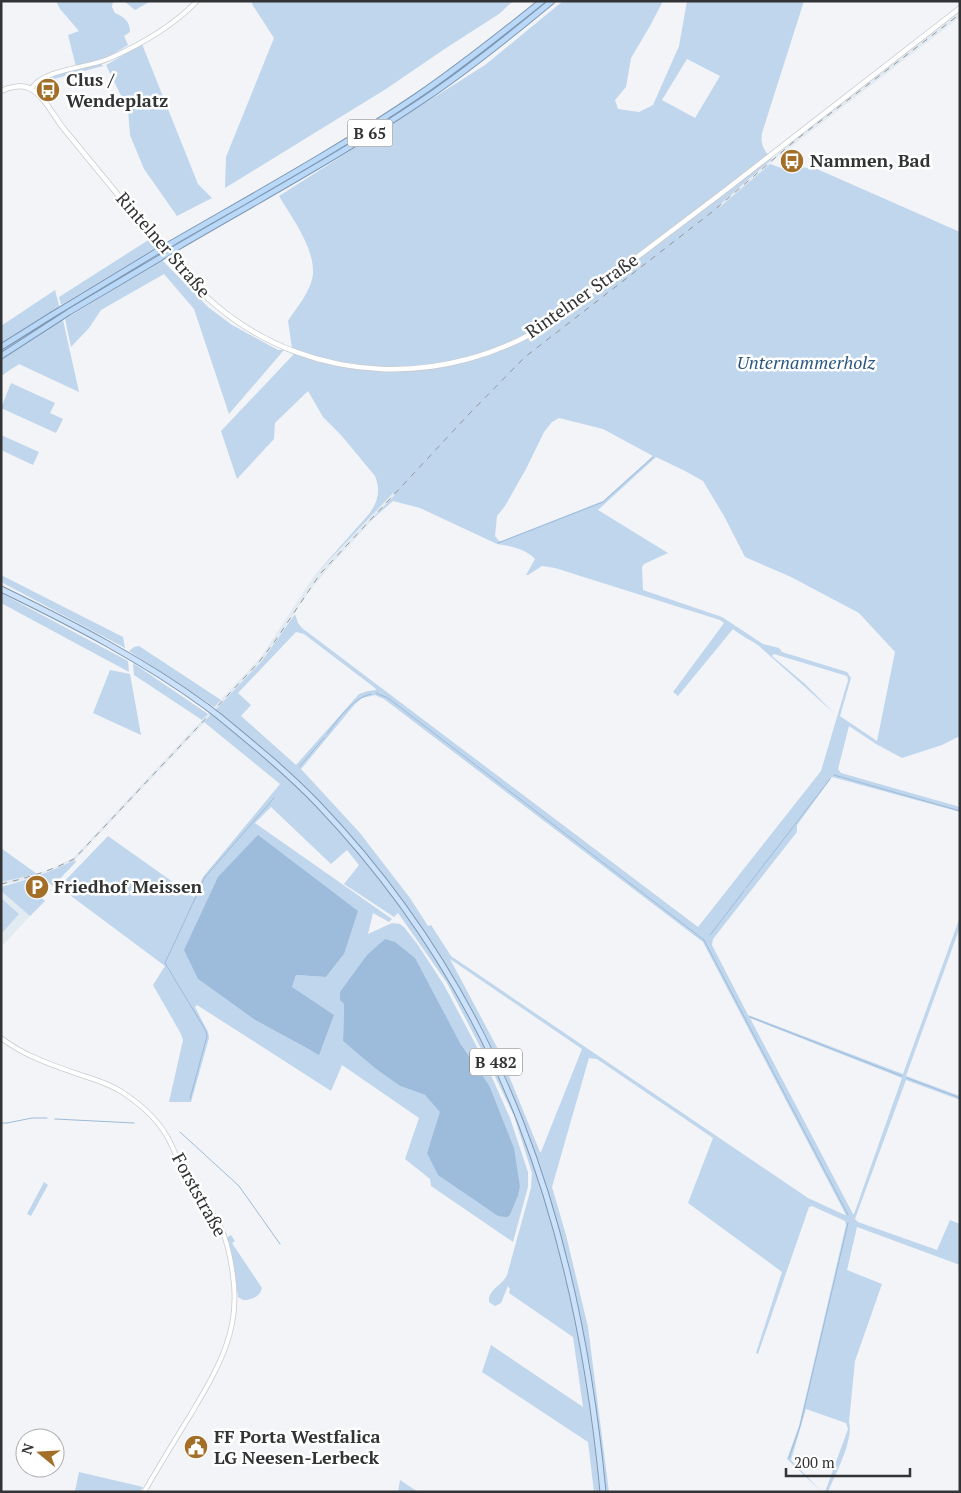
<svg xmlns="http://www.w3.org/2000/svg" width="961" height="1493" viewBox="0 0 961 1493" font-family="'PT Serif',serif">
<rect width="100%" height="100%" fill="#f2f4f7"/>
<path fill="#e2eaf2" d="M960,12V17L779,156L716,211L471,413L332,564L310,590L262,661L75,860L55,871L34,878L1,885V882L37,874L53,868L73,858L261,657L314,576L524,356L743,185L807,128Z
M1,891L30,916L1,947Z"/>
<path fill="#c0d6ed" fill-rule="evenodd" d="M56,1H113L112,7L115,13C124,17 130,21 130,32L124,36L128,45L100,62L103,66L54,79L51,74L76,67L68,35L79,31L60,9Z
M124,1H151L135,10Z
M252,1H513L499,14L446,48L386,89L225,188L226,157L274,38L252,4Z
M563,1H663L650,26L631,58L626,87L615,100L618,109L639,112L653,105L679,46L687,1H804L762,133C760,143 764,152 772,159L719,205L720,207L770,164L784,169L799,167L817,169L960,232V736L942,745L902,758L876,744L849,726L838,769L841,773L960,807V812L832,777L797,825V832L713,939L712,945L748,1015L903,1074L960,917V927L906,1076L960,1096V1100L906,1080L855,1219L858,1222L937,1250L950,1220L960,1224V1265L857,1227L847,1270L882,1284L855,1361L849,1422C854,1440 835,1475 828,1492H825L848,1429L846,1423L806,1409L791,1460L822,1492L787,1459L799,1426L846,1225L845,1221L812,1206L809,1207L758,1354L756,1353L782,1272L688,1203L713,1138L597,1059L589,1058L552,1187L566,1235L588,1327L609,1492H594L588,1442L482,1372L491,1345L583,1407L573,1337L509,1293L510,1289L508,1286L501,1303L495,1306L489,1302C488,1289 502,1286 507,1275L531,1188L532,1173L514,1116L489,1064L447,983L398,913L394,917L344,884L359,865L347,850L331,864L271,807L255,823L392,919L389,922L373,913L368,934L392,923L400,924L404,927L418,945L444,985L486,1064L510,1118L528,1172V1187L513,1242L431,1186L430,1179L405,1159L419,1118L342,1065L331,1091L197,1005L195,1007L208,1032L209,1038L191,1102H169L183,1040L181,1034L153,985L165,966L59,887L108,836L194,897L203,877L280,784L204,722L262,661L295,614L298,623L302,628L698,927L821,771L848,680L847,676L774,654L772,656L804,683L835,714C810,691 785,669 759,646C751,640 741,636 733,629L678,696L673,692L724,623L720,620L555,568L542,566L528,575H526L535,559C525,548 509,546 497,544L420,508L393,501L369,522L395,495L393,493L314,576L369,514C378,502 381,490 375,476L341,435L323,417L308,391L275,423L274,439L237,479L221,431L293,355L288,321C297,307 312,290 313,273C314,247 292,218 279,196L485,65ZM687,59L720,76L695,118L662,100ZM559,418L603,429L653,456L603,501L502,541H499L495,536L497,516L505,506L526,469L544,432L552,422ZM656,457L685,471L703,481L724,516L745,557L791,577L859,613L895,652L877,741L840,716L851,678L847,672L782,652L779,648L763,644L722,617L643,590L642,567L644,564L668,553L598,510ZM296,632L304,634L375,688L376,690L368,691L359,694L296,765L241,716L251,705L238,693ZM375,695L384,699L703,942L846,1215H845L808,1198L451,956L431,925L428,926L410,898L360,833L301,769L355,704L362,698ZM344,954L326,977L296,975L292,987L313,1052L255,1020L198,979ZM450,959L582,1049L541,1152H540L499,1051ZM344,1004L460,1043L489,1085L520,1187L518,1196L510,1215L427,1153L441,1112L425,1095L400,1086L343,1041ZM750,1018L902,1078L854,1214H853Z
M142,44L198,184L212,198L177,216L144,169L130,135L128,110L106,65Z
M150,239L156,248L61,305L59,297Z
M162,260L208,307L232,325L278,350H284L229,414L194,309L164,274L101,310L89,328L71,347L65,319Z
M55,290L63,320L79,392L19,364L1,376V326Z
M11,383L55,403L50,413L63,419L56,433L1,408Z
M1,435L39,452L33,465L1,450Z
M1,575L123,637L125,648L1,582Z
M1,593L128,661L129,672L1,603Z
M139,646L221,700L214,707L129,651L134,647Z
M133,663L208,714L202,720L134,675Z
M110,670L130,674L141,735L93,713Z
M1,848L37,874L1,882Z
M75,860L76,862L53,886L42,877L32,881L28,886L45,901L30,916L1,891V887C27,880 51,872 75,860Z
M1,898L19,914L1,934Z
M44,1182L48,1185L31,1216L27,1214Z
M231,1235L235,1241L232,1243L262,1288C260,1297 251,1300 243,1300L238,1297L233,1261L226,1238Z
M79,1472L143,1487L140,1492L75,1491Z
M400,1480L418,1492H398Z"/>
<path fill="#9dbbda" d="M258,835L358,911L344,954L326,977L296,975L292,987L334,1015L319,1055L255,1020L198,979L184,950L218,877Z
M385,939L395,942L415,958L460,1043L489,1085L514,1148L520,1187L518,1196L510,1215L507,1217L498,1216L438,1175L427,1153L440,1112L425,1095L400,1086L375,1068L343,1041L344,1004L340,1000V992L367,955Z"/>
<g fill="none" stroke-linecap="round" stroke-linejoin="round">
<path stroke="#9dbbda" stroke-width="1" d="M498,543L603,502L653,457
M376,693L388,698L704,940L848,1215
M327,734C339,719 351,699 371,694
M300,766L324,738
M834,775L960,811
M746,888L830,779
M710,935L744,891
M750,1017L902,1076
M907,1078L960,1098
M190,1099L207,1036L206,1031L165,963L205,877L274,798
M55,1119L134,1123
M1,1123H7L32,1118H47
M180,1132L239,1186L280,1244
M789,1458L800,1426L848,1223"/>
<g stroke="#c9cbce" stroke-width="5.5">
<path id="tertiary" d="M31,89C43,69 87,68 108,59C140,45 173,26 197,1
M1,1038C26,1057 55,1066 84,1076C97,1080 111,1085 122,1092C142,1105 161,1122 171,1144C176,1154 179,1165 185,1175C197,1193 212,1209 221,1228C228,1243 231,1260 233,1276C241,1331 218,1368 191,1414C175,1440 159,1466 144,1492"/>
</g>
<g stroke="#c9cbce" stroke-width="6">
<path id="secondary" d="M1,91C9,87 22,84 31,89C45,97 54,117 64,129C78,146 92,163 105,179C141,222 174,271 218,307C314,386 447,388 550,323L727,189L960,8"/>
</g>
<g stroke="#7f98b2" stroke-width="7">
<path id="primary" d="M1,589C73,624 143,660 207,707
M220,717C254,745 287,772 317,803C503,997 578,1229 603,1492"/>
</g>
<g stroke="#7f98b2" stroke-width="7">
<path id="trunk" d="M172,243C255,195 339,149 417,96C461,66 501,34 542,1
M176,248C260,199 346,152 426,98C470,68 511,35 552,1
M1,347L52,315L156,252
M1,356L69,312L160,258"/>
</g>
<use href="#tertiary" stroke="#fff" stroke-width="4"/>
<use href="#secondary" stroke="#fff" stroke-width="4.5"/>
<use href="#primary" stroke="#cbe2fa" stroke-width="5"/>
<use href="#trunk" stroke="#bad8f8" stroke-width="5"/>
<path stroke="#959698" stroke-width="1" stroke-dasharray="6 6" stroke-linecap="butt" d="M1,884C27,878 50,871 74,859L259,662L275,641L320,574L470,413L525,357L712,212L797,139L960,14"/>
<g stroke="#7f98b2" stroke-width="7" stroke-linecap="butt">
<path id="primary-bridge" d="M207,707L220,717"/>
</g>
<g stroke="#7f98b2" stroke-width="7" stroke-linecap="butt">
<path id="trunk-bridge" d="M156,252L172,243
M160,258L176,248"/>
</g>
<use href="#primary-bridge" stroke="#cbe2fa" stroke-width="5"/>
<use href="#trunk-bridge" stroke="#bad8f8" stroke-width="5"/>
</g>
<defs>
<g id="bus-disc" transform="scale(1.25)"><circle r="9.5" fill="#a36e28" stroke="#fff"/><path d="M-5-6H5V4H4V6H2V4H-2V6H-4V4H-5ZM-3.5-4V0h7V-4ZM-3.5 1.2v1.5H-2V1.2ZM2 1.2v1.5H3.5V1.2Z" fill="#fff"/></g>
<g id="parking-disc" transform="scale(1.25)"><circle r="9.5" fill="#a36e28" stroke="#fff"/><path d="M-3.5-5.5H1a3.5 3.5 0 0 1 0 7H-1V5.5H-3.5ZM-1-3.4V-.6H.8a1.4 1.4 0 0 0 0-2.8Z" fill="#fff"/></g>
<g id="civic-disc" transform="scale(1.25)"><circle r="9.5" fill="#a36e28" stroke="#fff"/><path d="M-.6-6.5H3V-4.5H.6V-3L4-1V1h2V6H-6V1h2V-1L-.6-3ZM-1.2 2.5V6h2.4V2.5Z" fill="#fff"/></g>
</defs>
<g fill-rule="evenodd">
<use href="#bus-disc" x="48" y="90"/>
<use href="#bus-disc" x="792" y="161"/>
<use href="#parking-disc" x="37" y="887"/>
<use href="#civic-disc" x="196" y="1447"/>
</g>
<g text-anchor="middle" stroke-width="5" stroke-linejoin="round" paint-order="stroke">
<g fill="#fff" stroke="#707071" stroke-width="1">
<rect x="347.5" y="119.5" width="45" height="27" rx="4"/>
<rect x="470" y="1048.5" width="52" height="27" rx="4"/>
</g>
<g font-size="16" font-weight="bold" fill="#323334">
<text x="370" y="139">B 65</text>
<text x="496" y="1068">B 482</text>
</g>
<g font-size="18" font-weight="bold" fill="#323334" stroke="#fff" text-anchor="start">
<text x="66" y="86">Clus /<tspan x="66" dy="21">Wendeplatz</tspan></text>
<text x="810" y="167">Nammen, Bad</text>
<text x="54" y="893">Friedhof Meissen</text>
<text x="214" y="1443">FF Porta Westfalica<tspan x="214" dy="21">LG Neesen-Lerbeck</tspan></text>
</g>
<g font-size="18" fill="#323334" stroke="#fff">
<text transform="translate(163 245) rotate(49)" y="6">Rintelner Straße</text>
<text transform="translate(582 296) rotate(-35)" y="6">Rintelner Straße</text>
<text transform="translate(199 1195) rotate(61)" y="6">Forststraße</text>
</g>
<g font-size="18" font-style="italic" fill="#2b5680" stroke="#fff">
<text x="806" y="369">Unternammerholz</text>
</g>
</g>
<rect width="961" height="1493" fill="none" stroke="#323334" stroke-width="5"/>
<g transform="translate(40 1453) rotate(288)"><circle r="24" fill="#ffffff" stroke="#adadae"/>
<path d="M0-4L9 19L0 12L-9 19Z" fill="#a36e28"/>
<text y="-8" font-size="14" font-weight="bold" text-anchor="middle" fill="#323334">N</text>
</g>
<path d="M786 1468v8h124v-8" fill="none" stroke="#323334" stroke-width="2.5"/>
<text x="794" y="1468" font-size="15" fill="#323334" stroke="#ffffff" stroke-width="4" paint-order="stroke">200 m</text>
</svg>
